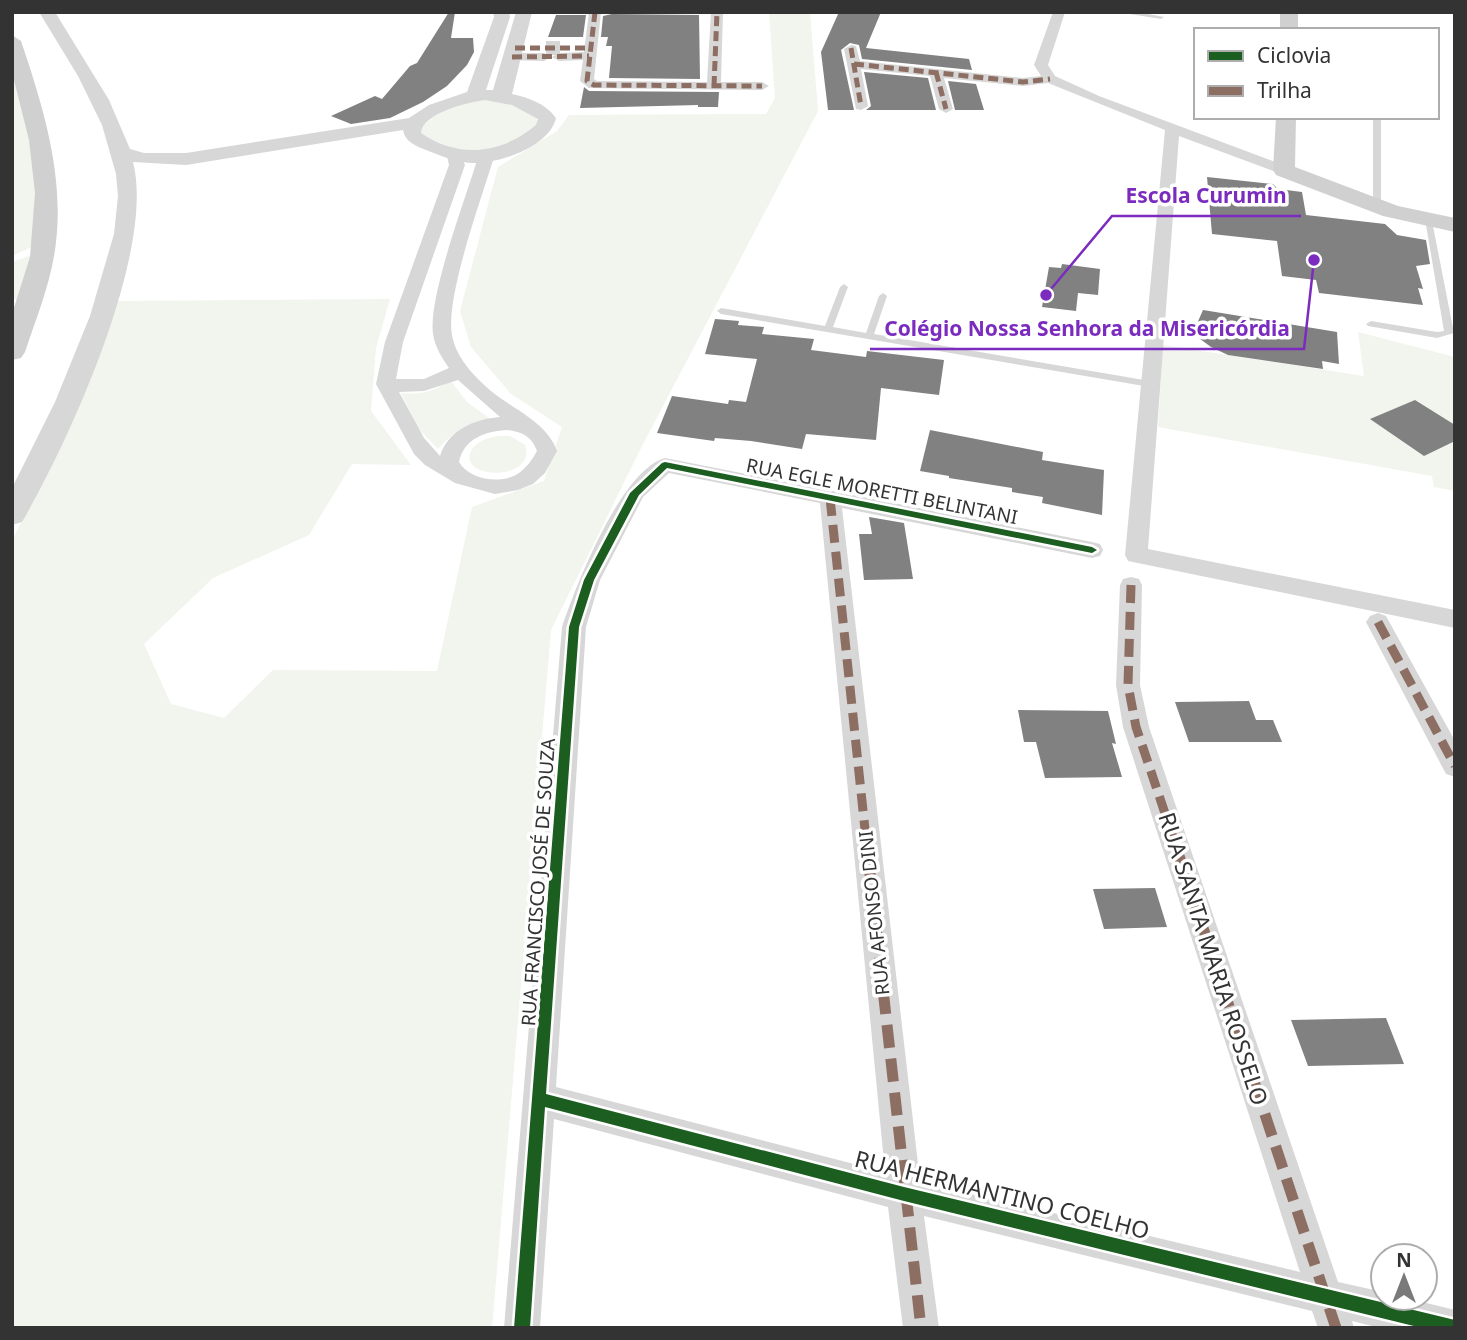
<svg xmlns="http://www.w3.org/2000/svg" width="1467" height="1340" viewBox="0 0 1467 1340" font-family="'Noto Sans',sans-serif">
<rect width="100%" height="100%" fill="#fff"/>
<path fill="#f1f5ed" d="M769,12H810L818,111L642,446L551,630L492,1328H12V541L71,421L117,301L390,299L376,348L371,411L411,465L352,464L309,535L213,578L144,644L171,704L224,718L273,670L437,671L472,507L544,481L562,427L511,394L471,347L460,311L498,167L557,131L569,115L766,114L775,98Z
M12,58L38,164L36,245L12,256Z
M479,99C498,100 520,105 536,117L538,124C521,144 488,155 463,152C450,151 432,141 422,134L420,130C432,113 458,103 479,99Z
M35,254L23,303L12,297V262Z
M1358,332L1455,357V491L1434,487L1432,476L1158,427L1163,345L1364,376Z
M450,380L467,402L493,421C466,425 456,429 438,449L417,427L401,393C420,395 435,392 450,380Z
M499,436H510L525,445C537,482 458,480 471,451C476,441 488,438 499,436Z"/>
<path fill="#818181" d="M449,12H455L451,38H473L474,52L467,65L447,86L423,102L390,118L351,124L331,116L375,96L382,99L410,66L417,63Z
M839,12H881L866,48L969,59L972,70L862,59L859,45L850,43L841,50L854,110H828L821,52Z
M612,14L699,15L700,79L609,78L612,46H606L608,37H601L603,16Z
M556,15H586L583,37H548Z
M864,72L928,78L936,110H866L871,106Z
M948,81L976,84L984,110H955Z
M584,87L589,91L719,92L718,107H698V105L580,108Z
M1207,177L1273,184L1278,189L1302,192L1306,215L1385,224L1397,235L1426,240L1430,264L1416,266L1423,289L1418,288L1423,305L1319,293L1316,280L1282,276L1277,241L1212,234Z
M1062,264L1100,269L1098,295L1078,293L1076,311L1042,307L1049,267L1061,268Z
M1203,310L1337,332L1339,364L1322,361L1323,369L1228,355L1211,347L1196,336V326Z
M715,319L739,321L738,325L764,327L762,334L814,339L811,350L866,357L867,351L944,360L939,395L881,388L876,440L806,434L802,449L751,441L715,438L714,441L657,433L672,396L728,404L729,400L746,402L757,359L705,354Z
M1415,400L1455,425V441L1424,456L1370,419Z
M930,430L1043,452L1042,460L1104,470L1102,515L1042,503L1043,497L1012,492V488L949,478V476L920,471Z
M869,517L904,523L913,579L864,580L859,534H872Z
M1249,701L1256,720H1273L1282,742H1189L1175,702Z
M1018,710L1108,711L1116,744L1112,743L1122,777L1045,778L1036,742H1024Z
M1155,888L1167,927L1104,929L1093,889Z
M1386,1018L1404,1064L1308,1066L1291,1020Z"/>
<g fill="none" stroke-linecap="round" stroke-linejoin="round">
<path stroke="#d6d6d6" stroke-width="14" stroke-dasharray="14 7" stroke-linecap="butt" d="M546,48H561"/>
<path fill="#d7d7d7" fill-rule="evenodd" d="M1117,12H1137L1164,17L1161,19Z
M1373,117H1381V205L1377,207L1373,205Z
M1425,219L1432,221L1454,333L1437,338L1368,326L1366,324L1371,321L1437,332L1444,331Z
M844,284L848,287L833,327L866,333L879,296L883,293L887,296L874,334L1150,381L1155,384L1150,387L721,314L717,311L721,308L825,326L840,287Z"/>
<path fill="#d7d7d7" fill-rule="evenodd" d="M589,12H601L594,79L597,81L707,82L711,12H723L721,82H762L769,86L762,90L589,88L580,81L583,60L559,61L552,57L559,53L584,52Z
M1053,12H1065L1048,65L1055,76L1099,96L1289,167L1292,170L1284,175L1279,173L1179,136L1148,549L1455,610V628L1128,561L1125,555L1165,130L1048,83L1023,86L944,78L953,109L946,113L939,109L930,76L861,69L868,106L861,110L856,109L844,49L851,45L856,46L860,61L1023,78L1041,76L1034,65Z
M512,53H544L551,57L544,61L507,60L505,57Z
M455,151L460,153L465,165L403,342L396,379H424L449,368C442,358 435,347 433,334C428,296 466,198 478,157L481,154H491L494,157C482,197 445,297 452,335C456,358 474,376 491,391C514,410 547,422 557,451L545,473L533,484L518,490L495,494L455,483L425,465L414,454L376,384L385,342L449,165L447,156ZM458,380L500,417C475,419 448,430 440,456L424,438L399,392L424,391ZM508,430C523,432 532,437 537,451C532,460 527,467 519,473C502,485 469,480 459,462C464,438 486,431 508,430Z
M665,458L1092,542L1100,544L1103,550L1100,556L1092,558L842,508L920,1181L1300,1272L1123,727L1116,685L1120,585L1123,579L1131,577L1139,579L1142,585L1140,685L1149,727L1338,1282L1383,1292V1298H1406L1455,1310V1328H1380L1352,1321L1354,1328H1318L1312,1311L924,1216L939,1328H903L888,1207L554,1119L540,1328H504L562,627C576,585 621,470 665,458ZM669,473L820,503L885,1172L556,1087L586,627L600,580L643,497Z
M1378,613L1386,616L1455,741V777L1446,774L1366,622L1370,616Z"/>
<path fill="#d7d7d7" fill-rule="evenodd" d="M39,12H55L109,100L130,149L144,153H186L409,118L429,105L467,92L494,17L493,12H509L510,17L486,90H493L516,12H532L512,94C529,98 545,103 556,118C550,146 501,163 474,163C458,163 441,156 426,150C416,146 405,142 403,130L186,165L133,162C156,251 68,444 22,522L12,525V488L55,402L90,316L114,234L118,196L116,174L102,125L78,76ZM485,100L512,105L538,119L536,125C502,154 458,159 421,133C422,113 469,102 485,100Z"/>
<path fill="#d0d0d0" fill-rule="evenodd" d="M1280,12H1298V30H1280Z
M12,35L21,41C43,106 64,174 56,242C52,280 37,316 25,352L21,358L12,360V314L30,257L35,193L29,140L12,72Z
M1276,117H1296L1295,167L1398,206L1455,218V232L1383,216L1276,175L1273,170Z"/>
<path stroke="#8d6e63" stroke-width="5" stroke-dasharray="10 5" stroke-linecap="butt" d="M595,12L587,81L594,85L762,86
M515,48H590
M851,48L861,106
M512,57L589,56
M854,64L1023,82L1050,79
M936,72L946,109
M714,86L717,12"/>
<path stroke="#8d6e63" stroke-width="9" stroke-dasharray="18 9" stroke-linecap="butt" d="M830,498L868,858
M1131,585L1128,685L1136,727L1180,858
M1378,622L1455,766"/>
<path stroke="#8d6e63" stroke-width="11" stroke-dasharray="23 11" stroke-linecap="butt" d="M868,856L921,1328
M1179,856L1336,1328"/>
<g stroke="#fff" stroke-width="5">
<path id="cycleway" d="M665,462L1092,547L1097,550L1092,553L667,468L639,495L594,580L579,627L546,1094L904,1187L1455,1320V1328H1422L904,1201L545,1107L530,1328H514L569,627L584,580L630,493L662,463Z"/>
</g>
<use href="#cycleway" fill="#1b5e20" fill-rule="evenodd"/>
</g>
<g text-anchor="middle" stroke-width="7" stroke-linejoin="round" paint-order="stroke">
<g font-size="19" fill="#333" stroke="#fff">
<text transform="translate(882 491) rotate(11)" y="7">RUA EGLE MORETTI BELINTANI</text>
<text transform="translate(538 882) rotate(-86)" y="7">RUA FRANCISCO JOSÉ DE SOUZA</text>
<text transform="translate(874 913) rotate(-96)" y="7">RUA AFONSO DINI</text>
</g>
<g font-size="23" fill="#333" stroke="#fff">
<text transform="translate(1213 959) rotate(72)" y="8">RUA SANTA MARIA ROSSELO</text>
<text transform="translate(1002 1195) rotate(14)" y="8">RUA HERMANTINO COELHO</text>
</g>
</g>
<path fill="none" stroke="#7b2cbf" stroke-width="2.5" d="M1046 295L1112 216H1301M1314 260L1304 349H870"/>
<g fill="#7b2cbf" stroke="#fff" stroke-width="2.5">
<circle cx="1046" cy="295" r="7"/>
<circle cx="1314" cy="260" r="7"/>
</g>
<g font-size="21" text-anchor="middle" font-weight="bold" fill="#7b2cbf" stroke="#fff" stroke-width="7" stroke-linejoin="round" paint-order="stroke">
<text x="1206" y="203">Escola Curumin</text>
<text x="1087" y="336">Colégio Nossa Senhora da Misericórdia</text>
</g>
<rect width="1467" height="1340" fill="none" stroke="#333333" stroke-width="28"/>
<rect x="1194" y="28" width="245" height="91" fill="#ffffff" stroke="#adadad" stroke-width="2"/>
<rect x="1208" y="51" width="35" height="10" fill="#1b5e20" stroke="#adadad" stroke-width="2"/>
<text x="1257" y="63" font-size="21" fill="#333333">Ciclovia</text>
<rect x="1208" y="86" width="35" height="10" fill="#8d6e63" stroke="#adadad" stroke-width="2"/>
<text x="1257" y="98" font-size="21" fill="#333333">Trilha</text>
<g transform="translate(1404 1277)"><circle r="33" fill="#ffffff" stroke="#adadad" stroke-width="2"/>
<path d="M0-5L12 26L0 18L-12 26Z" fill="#7a7a7a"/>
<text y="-10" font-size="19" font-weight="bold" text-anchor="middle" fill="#333333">N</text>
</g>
</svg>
